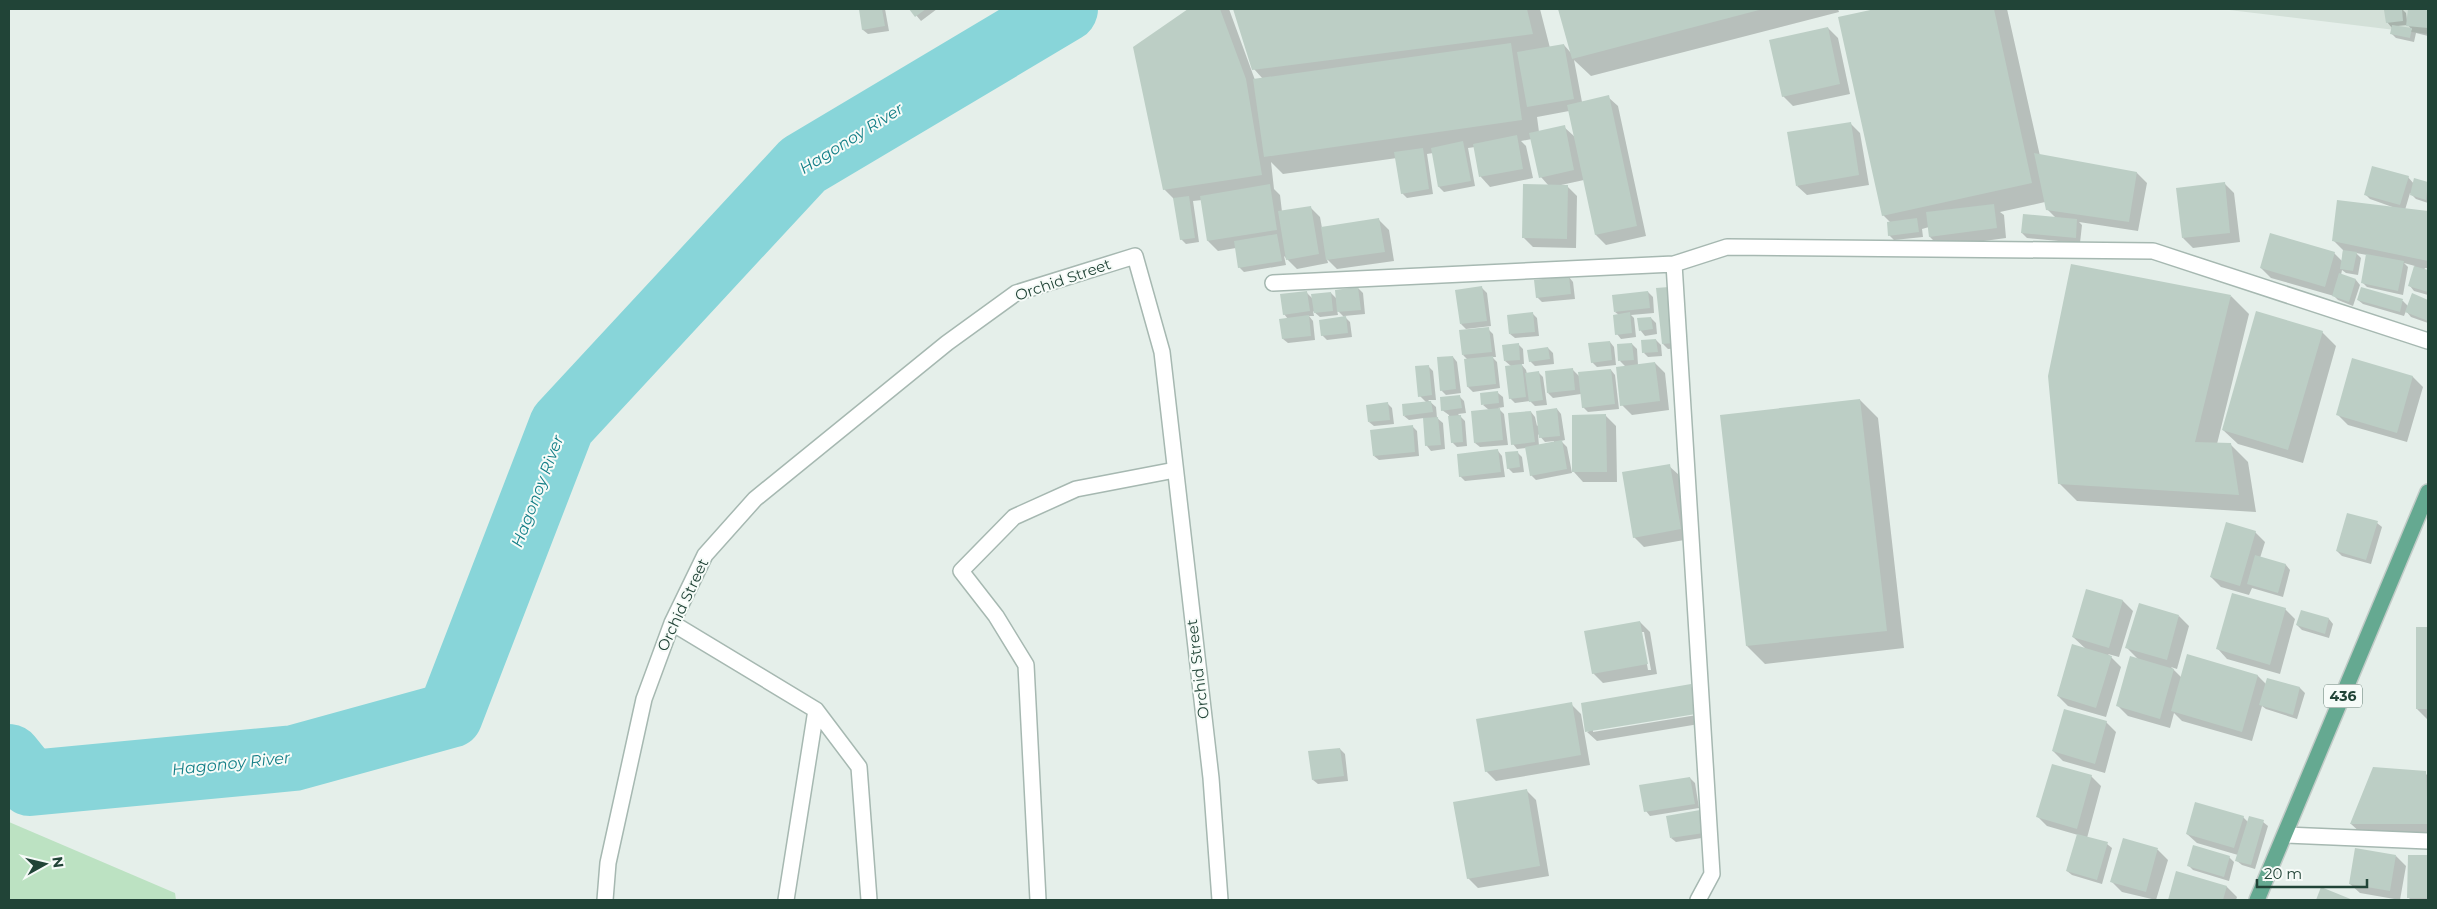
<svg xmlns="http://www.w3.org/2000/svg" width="2437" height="909" viewBox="0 0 2437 909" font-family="Montserrat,sans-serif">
<rect width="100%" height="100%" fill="#e5efea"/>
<path fill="#d3e0d8" d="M2221,9H2428V34Z"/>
<path fill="#bce2c2" d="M9,822L175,893L176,900H9Z"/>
<path fill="#0003" fill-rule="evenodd" d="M860,9H885L889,31L868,34L863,30Z
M911,9H937L921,21Z
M1190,9H1229L1255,80L1263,79L1254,69L1235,9H1540L1550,48L1564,45L1571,53L1560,9H1838L1839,12L1591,76L1574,60L1582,102L1608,97L1618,106L1646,236L1606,245L1596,235L1584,180L1561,185L1567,186L1577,196L1576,248L1533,247L1523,237L1549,186L1541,177L1532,139L1521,141L1526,146L1533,178L1490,187L1481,177L1475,147L1468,148L1475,186L1444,192L1439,187L1433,153L1427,154L1433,194L1407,198L1402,193L1397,158L1283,174L1271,162L1274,189L1280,195L1282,212L1310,207L1320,217L1322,228L1379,220L1389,230L1394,261L1337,269L1327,259L1328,263L1297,269L1284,256L1286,265L1244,272L1239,267L1236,248L1218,251L1208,241L1202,200L1193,201L1199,242L1186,244L1181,239L1175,200L1164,189L1135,48ZM1569,111L1575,137L1564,127L1539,132L1537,117Z
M1881,9H2007L2040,156L2137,173L2147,183L2138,231L2079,222L2082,225L2080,243L2027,238L2022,233L2056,218L2047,209L2045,202L2000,212L2004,215L2006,238L1940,247L1930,237L1929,227L1922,229L1923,237L1894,240L1889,235L1891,223L1883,215L1840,18Z
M2402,9L2406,13L2407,21L2410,9H2428V36L2416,33L2414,42L2396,38L2391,33L2392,28L2387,22L2385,11ZM2408,25L2412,30L2397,27V26Z
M1828,28L1838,38L1850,94L1793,106L1783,96Z
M1850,123L1860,133L1869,185L1807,195L1797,186Z
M2408,177L2414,184L2415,180L2428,184V203L2416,199L2410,193L2405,210L2428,213V268H2425L2424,270L2428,271V295L2414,291L2410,286L2415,266L2404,263L2408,267L2403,295L2367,287L2362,282L2367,255L2356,253L2361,258L2358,275L2346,273L2342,270L2341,275L2356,280L2360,285L2353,306L2338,300L2334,296L2271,278L2261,268L2334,253L2342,261L2343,250L2333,240L2398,209L2370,199L2365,194Z
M2224,183L2234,193L2240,242L2193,248L2183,238Z
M1569,277L1573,282L1575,299L1542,302L1537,297Z
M1358,288L1363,293L1365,314L1344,316L1350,322L1352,337L1327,340L1322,335L1345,318L1337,310L1338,315L1320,317L1313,311L1314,316H1309L1313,321L1315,340L1288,343L1283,339L1288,319L1284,314L1307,293L1313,299L1331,293L1337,299Z
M1482,288L1487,293L1491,326L1466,329L1461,324Z
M1657,289L1679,348L1668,349L1663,344Z
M1648,292L1653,297L1654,313L1631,315L1634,318L1636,337L1621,339L1617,334L1619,315L1615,312Z
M2412,295L2428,301V323L2411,317L2406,311L2404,316L2363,304L2358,300L2403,301L2408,306Z
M2231,296L2249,314L2217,444H2230L2248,462L2256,512L2077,501L2059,483Z
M1532,313L1537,318L1539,336L1515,338L1510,334Z
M1651,318L1656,323L1657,334L1645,336L1641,331L1639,319Z
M1488,329L1493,334L1496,357H1492L1497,362L1500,388L1473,392L1468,387V360L1463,355Z
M2322,332L2336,346L2303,463L2238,444L2223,430Z
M1656,340L1661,345L1662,356L1648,357L1644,353Z
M1610,342L1614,347L1616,365L1597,367L1592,362Z
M1518,344L1523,349L1524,364H1521L1526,370L1527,374L1539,373L1543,377L1547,405L1535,406L1530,401L1515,403L1510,398L1511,366L1505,361Z
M1632,344L1637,349L1638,365L1655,363L1665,373L1669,410L1632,415L1622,405L1626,367L1620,361Z
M1548,348L1553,353L1554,364L1535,366L1530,361Z
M1453,357L1457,362L1461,393L1446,395L1441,390Z
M2353,360L2413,377L2423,387L2407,442L2348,425L2338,415Z
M1428,366L1433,371L1436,400H1428L1436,407L1437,418L1443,423L1445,449L1431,451L1427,446L1424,418L1409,420L1404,416L1427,403L1420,396Z
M1572,369L1579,376L1611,370L1615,375L1619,409L1588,412L1583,407L1581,394L1553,398L1548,393Z
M1498,393L1503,397L1504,407L1498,408L1504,414L1508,445L1480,447L1475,443L1489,410L1483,405Z
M1459,396L1464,401L1466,413L1458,414L1465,421L1467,446L1457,447L1452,442L1449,415L1442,410Z
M1860,400L1878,418L1904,648L1765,664L1747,646Z
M1387,403L1392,408L1394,424L1374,426L1369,422Z
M1557,409L1561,414L1565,440L1561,441L1567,447L1572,473L1536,480L1531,475L1526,448L1517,449L1513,444L1531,412L1535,417L1537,426ZM1538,434L1545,442L1554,441V443L1539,446Z
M1606,416L1616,426L1617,482H1583L1574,472Z
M1412,426L1417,431L1419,456L1379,460L1374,456Z
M1498,451L1502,456L1505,477L1465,481L1460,476Z
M1517,452L1522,457L1524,472L1513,473L1508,468Z
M1669,466L1679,475L1690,539L1644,547L1634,537Z
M2377,523L2382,527L2371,564L2342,556L2337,551Z
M2255,532L2265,542L2260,558L2286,565L2290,570L2283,597L2252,588L2249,595L2221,587L2211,577Z
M2087,590L2123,601L2133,611L2119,657L2108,654L2121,667L2106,717L2068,706L2058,696L2086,649L2073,637Z
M2285,609L2295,619L2280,674L2227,659L2218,649Z
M2179,616L2189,626L2177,669L2171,667L2182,678L2188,656L2258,676L2267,685L2268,680L2300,688L2305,693L2297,719L2266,709L2262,706L2252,741L2182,721L2174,713L2170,728L2128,716L2118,706L2139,660L2127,648Z
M2329,619L2333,624L2329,638L2302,630L2297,625Z
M1640,622L1650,632L1657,674L1603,683L1593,673ZM1641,632H1644L1651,670H1648Z
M2418,629H2428V720L2417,709Z
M1690,686L1700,696L1705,723L1597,741L1587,732ZM1702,711L1703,714L1593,732V730Z
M1571,704L1581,714L1590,765L1496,781L1486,771Z
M2106,722L2116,732L2105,773L2063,761L2053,751Z
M1340,749L1345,754L1348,781L1318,784L1313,780Z
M2425,773L2428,776V834L2361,833L2351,824Z
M2091,776L2101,786L2087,838L2107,844L2112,848L2102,884L2072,875L2067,871L2078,835L2047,826L2037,816Z
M1690,778L1695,783L1699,808L1650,816L1646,811Z
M1526,790L1536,800L1549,876L1478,888L1468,878Z
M1699,811L1704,816L1708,837L1676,842L1671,838Z
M2243,817L2248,822H2263L2268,826L2255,869L2242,865L2237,861L2238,855L2197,843L2187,834Z
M2124,839L2158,850L2168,860L2156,900L2122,892L2112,882Z
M2396,856L2406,866L2400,900L2360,893L2350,884Z
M2410,856H2428V900H2411L2408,897Z
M2229,857L2234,862L2229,881L2193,870L2189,866Z
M2177,873L2227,887L2237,897L2236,900H2169Z"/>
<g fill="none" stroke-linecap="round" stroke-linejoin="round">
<path stroke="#88d5d9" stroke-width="66" d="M9,757L30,783L294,758L450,715L562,425L803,165L1065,9"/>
</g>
<path fill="#bccec5" d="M859,9H882L885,26L862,30Z
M909,9H926L915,17Z
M1188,9H1220L1246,79L1262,175L1163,190L1133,47Z
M1233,9H1527L1533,34L1252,70Z
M1558,9H1763L1572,59Z
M1875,9H1994L2032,183L1882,216L1838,17Z
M2402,9L2403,21L2386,23L2384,10Z
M2408,9H2428V28L2406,26Z
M2392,25L2412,28L2410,38L2390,34Z
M1828,27L1840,84L1782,97L1769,40Z
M1511,43L1522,120L1264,157L1253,79Z
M1564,44L1574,99L1527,107L1517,52Z
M1609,95L1637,226L1595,235L1567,105Z
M1851,122L1859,175L1796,186L1787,132Z
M1565,125L1574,170L1539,178L1529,133Z
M1517,135L1523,169L1479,177L1473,144Z
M1463,141L1471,181L1438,187L1431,148Z
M1423,148L1429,189L1401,194L1394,152Z
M2034,153L2137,172L2129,222L2046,210Z
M2372,166L2409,176L2400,205L2364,195Z
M2414,178L2428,182L2426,200L2410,195Z
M2225,182L2230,233L2182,238L2176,188Z
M1270,184L1277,230L1207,241L1200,196Z
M1523,184L1568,185L1567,239L1522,238Z
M1189,196L1195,238L1180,240L1173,198Z
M2337,200L2428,211V261L2332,241Z
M1994,204L1997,228L1929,237L1926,212Z
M1311,206L1319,254L1286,260L1278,211Z
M2023,214L2077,219L2076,238L2021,233Z
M1379,218L1385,252L1326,260L1321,227Z
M1917,218L1919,232L1888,236L1887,222Z
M2270,233L2335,252L2325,287L2260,268Z
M1277,234L1282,261L1238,268L1234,241Z
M2343,250L2357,252L2353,271L2340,269Z
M2366,254L2404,261L2398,291L2361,283Z
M2071,264L2231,295L2195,442L2231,443L2239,495L2058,484L2048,376Z
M2414,266L2428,270V292L2408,286Z
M2339,273L2356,279L2349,302L2332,296Z
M1569,276L1571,294L1536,298L1534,280Z
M1482,286L1487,321L1460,324L1455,290Z
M1358,287L1361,310L1337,312L1335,290Z
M1669,287L1675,343L1662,344L1656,288Z
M2361,287L2403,299L2400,312L2357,300Z
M1307,291L1310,311L1283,315L1280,294Z
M1648,291L1650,308L1614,312L1612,295Z
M1331,292L1333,311L1314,313L1311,294Z
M2412,293L2428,300V321L2405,312Z
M2256,311L2323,331L2288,450L2222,430Z
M1533,312L1535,332L1509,334L1507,315Z
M1630,312L1632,333L1615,335L1613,315Z
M1309,315L1311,336L1282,339L1279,319Z
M1346,316L1348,333L1321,336L1319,320Z
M1651,317L1653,329L1639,331L1637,318Z
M1489,327L1492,352L1462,355L1459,330Z
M1656,339L1658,352L1642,353L1641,340Z
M1610,341L1612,360L1591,363L1588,343Z
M1519,343L1520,360L1504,361L1502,345Z
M1632,343L1634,360L1618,361L1617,344Z
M1548,347L1550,359L1529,362L1527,350Z
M1453,356L1456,389L1440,391L1437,357Z
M1493,356L1496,384L1467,387L1464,359Z
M2352,358L2413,376L2397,433L2336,415Z
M1655,362L1660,401L1620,406L1616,367Z
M1522,364L1526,397L1509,399L1505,366Z
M1429,365L1432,395L1418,397L1415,366Z
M1573,368L1575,390L1547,393L1545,371Z
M1611,369L1615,404L1582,408L1578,372Z
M1539,371L1543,400L1529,402L1525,373Z
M1498,391L1499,403L1481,405L1480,393Z
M1460,395L1462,408L1441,411L1440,397Z
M1860,399L1887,631L1746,646L1720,415Z
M1431,401L1433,412L1403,416L1402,404Z
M1388,402L1390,420L1368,422L1366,405Z
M1500,408L1503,440L1474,443L1471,411Z
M1557,408L1560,436L1539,438L1536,411Z
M1531,411L1535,442L1511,445L1508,413Z
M1606,414L1607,472H1572V415Z
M1461,415L1463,442L1451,443L1448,416Z
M1438,417L1441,445L1425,446L1423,418Z
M1413,425L1415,452L1373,456L1370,430Z
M1562,440L1567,469L1530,476L1525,447Z
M1498,449L1501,472L1459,477L1457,454Z
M1518,451L1520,467L1507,469L1505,452Z
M1670,464L1681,529L1633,538L1622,472Z
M2347,513L2378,521L2366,560L2336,551Z
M2226,522L2256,531L2240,586L2210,577Z
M2255,555L2286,564L2278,593L2247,584Z
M2086,589L2123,600L2109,648L2072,637Z
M2232,593L2286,608L2270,665L2216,649Z
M2139,603L2179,615L2167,660L2125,648Z
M2301,610L2329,618L2325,634L2296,625Z
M1640,621L1648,664L1592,674L1584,631Z
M2416,627H2428V709H2416Z
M2072,644L2112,656L2096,708L2057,696Z
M2187,654L2258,675L2242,732L2171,711Z
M2130,656L2174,669L2160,719L2116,706Z
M2267,678L2300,687L2293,715L2259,705Z
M1691,684L1696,714L1585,732L1581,703Z
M1572,702L1581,755L1485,772L1476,719Z
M2064,709L2107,721L2095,764L2052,751Z
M1340,748L1344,776L1312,780L1308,751Z
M2052,764L2092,775L2077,829L2036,817Z
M2373,767L2426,771L2428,824H2350Z
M1690,777L1695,804L1644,812L1639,785Z
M1527,789L1540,866L1467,879L1453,802Z
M2195,802L2244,816L2234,848L2186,834Z
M1700,810L1704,833L1670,838L1666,816Z
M2249,816L2264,820L2251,865L2235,861Z
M2077,834L2108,842L2097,880L2066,871Z
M2123,838L2158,848L2146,892L2110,882Z
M2193,845L2230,856L2224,877L2187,866Z
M2355,848L2396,855L2390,891L2349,884Z
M2408,855H2428V898H2407Z
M2176,871L2227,886L2223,900H2168Z
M2321,887L2353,900H2316Z"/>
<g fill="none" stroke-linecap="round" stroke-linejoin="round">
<g stroke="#a6b8b1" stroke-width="18">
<path id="minor" d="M1674,264L1712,874L1698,900
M1273,283L1674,264L1727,247L2153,251L2428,341
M672,623L816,710L859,767L869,900
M2285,835L2428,841
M605,900L608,863L644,699L672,623L705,555L755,499L947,343L1016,293L1135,256L1162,352L1211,778L1220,900
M786,900L816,710
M1038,900L1026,665L996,616L961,571L1014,517L1076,489L1175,470"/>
</g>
<g stroke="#c1cbc7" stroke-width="18">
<path id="primary" d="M2257,900L2428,492"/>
</g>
<use href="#minor" stroke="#fff" stroke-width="15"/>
<use href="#primary" stroke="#65a991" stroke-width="15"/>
</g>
<g text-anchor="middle" stroke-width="4" stroke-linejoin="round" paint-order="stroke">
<rect fill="#f6fbf8" stroke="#617b71" stroke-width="1" x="2324" y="684.5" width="38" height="23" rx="4"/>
<g font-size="14" font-weight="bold" fill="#214437">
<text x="2343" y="701">436</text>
</g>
<g font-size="15" fill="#214437" stroke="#f6fbf8">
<text transform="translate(1063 280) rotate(-19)" y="5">Orchid Street</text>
<text transform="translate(683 605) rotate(-65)" y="5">Orchid Street</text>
<text transform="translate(1198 669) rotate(-97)" y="5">Orchid Street</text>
</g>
<g font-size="16" font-style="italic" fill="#147f87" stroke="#f6fbf8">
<text transform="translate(851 138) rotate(-32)" y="6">Hagonoy River</text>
<text transform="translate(537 491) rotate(-69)" y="6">Hagonoy River</text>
<text transform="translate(231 763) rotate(-6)" y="6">Hagonoy River</text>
</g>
</g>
<rect width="2437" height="909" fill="none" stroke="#214437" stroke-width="20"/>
<g transform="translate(45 864) rotate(82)" stroke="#f6fbf8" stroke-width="4" paint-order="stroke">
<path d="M0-4L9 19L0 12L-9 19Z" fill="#214437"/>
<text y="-8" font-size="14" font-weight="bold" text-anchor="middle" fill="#214437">N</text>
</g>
<path d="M2257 879v8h110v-8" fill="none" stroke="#214437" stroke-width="2.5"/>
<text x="2264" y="879" font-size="15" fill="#214437" stroke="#f6fbf8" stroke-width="4" paint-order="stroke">20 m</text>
</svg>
